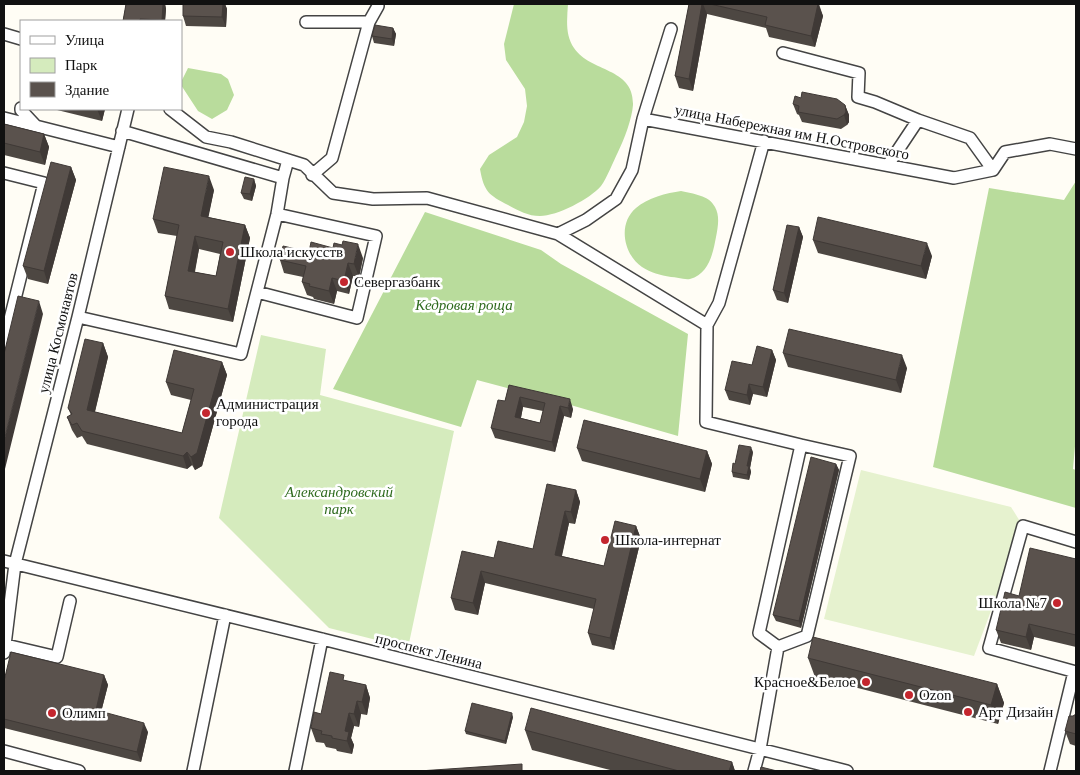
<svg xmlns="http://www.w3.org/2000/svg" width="1080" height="775" viewBox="0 0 1080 775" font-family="'Times New Roman',serif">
<rect width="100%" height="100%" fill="#fffdf5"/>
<path fill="#d5ebbd" d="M261,335L326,349L320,395L454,431L408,648L329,628L219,518Z"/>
<path fill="#b9dc9c" d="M514,4H568C567,19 565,35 574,48C591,73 634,67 633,105C632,119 624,140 618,152C613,162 607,178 601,186C590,199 557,216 540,216C528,216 519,211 508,205C489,195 484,192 480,169L489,155L517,137L524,122L527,106L525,89L506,60L504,44Z
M188,68L221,74L228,79L234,95L227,110L212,119L198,111L181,85V82Z
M1076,181V435L1073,469L1076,470V508L933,467L989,188L1064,200Z
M681,191C693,194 709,195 715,207C720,216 718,227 716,237C713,253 709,274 690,279C684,280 676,277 671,277C660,275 651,273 642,267C624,255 617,224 636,208C647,198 667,193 681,191Z
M425,212L541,250L561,264L688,334L678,436L574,406L477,380L461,427L333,389Z"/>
<path fill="#e6f2cf" d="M861,470L1011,507L1023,526L974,656L824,619Z"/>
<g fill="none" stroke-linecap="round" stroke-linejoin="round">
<g stroke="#444" stroke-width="14">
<path id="minor" d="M306,22H369L378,6
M4,34L21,39
M783,53L859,73L858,97L875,102L918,120L970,138L993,170
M21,108V110L35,125
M170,109L206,137L231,142L304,165L333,193L373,199L427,198L558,234L707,325L706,422L801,445
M4,118L119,147
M643,119L671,29
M122,131L283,178
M888,165L918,120
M4,173L44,183L4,343
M312,175L332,158L369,22
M558,234L586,220L616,199L632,170L643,119L954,178L993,170L1005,152L1050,144L1076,149
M257,292L357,318L376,236L277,214
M78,317L241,354L277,214L283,178L288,160
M707,325L719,303L764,141
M1076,542L1023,526L989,648L1076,672
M4,561L322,639L847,771
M6,645L57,657L70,601
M4,653L15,564L78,317L128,109
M4,751L79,771
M193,771L225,615
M295,771L322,639
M754,771L760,749L778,647L807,636L850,456L801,445L759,633L778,647
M1050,771L1074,672"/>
</g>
<use href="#minor" stroke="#fff" stroke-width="11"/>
</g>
<path fill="#4d4742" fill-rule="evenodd" d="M126,4H165L166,9L165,21H123Z
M183,4H225L227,9L226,27L186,26L183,16Z
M689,4H819L823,16L815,47L769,37L766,28L707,14L693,91L679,88L675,76Z
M393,28L396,34L394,46L374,43L372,36Z
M793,104L845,105L849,115V122L847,125L841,129L802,122L799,115L797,114Z
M53,109H105L102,121Z
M4,124L44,134L49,147L45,165L4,155Z
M71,167L76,180L48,284L28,279L23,266Z
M254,179L256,186L252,201L244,199L241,193Z
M214,190L208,217L245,225L250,238L233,322L169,309L165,296L177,236L158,233L153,219ZM199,249L220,254L216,276L195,272Z
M799,227L803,237L788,303L777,300L773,290Z
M813,240L932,256L926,279L818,253Z
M363,258L359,277L353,276L349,294L337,291L334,304L314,299L313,297L307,295L302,282L303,277L284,273L280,260Z
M103,343L108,357L95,412L182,433L191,400L171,395L166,382L222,362L227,375L202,466L195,470L192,465L187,469L87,444L82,436L77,438L72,430L67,417L71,415L68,408Z
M772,350L776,360L767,397L753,394L750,405L729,400L725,390L752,365Z
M783,353L907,368L901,393L788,367Z
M509,385L573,409L571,418L564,416L555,452L495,438L491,428L505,401ZM523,407L543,411L540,423L521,418Z
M577,448L707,451L712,464L705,492L582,461Z
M753,452L750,468L751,472L749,480L733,477L732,472L735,464Z
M836,464L839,470L801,628L776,621L773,615Z
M576,490L580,502L575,524L569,523L562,556L604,566L636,526L641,539L614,650L592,645L588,633L594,609L485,583L478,615L455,610L451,598L494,558L533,549Z
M1076,559V647L1034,637L1031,650L1001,643L996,630L1019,596Z
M808,658L997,684L1004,703L998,724L815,677Z
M104,675L108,685L101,712L148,732L141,762L4,728V681Z
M346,681L366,685L370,698L367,715L361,714L359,727L354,726L351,738L354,745L352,754L337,751L336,749L326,747L324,743L316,742L311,728Z
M1076,714V746L1070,744L1065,731L1073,716Z
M513,717L506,744L466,734L465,731Z
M525,730L732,762L735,771H614L532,750Z"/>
<path fill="#3f3936" d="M163,4H165L166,9L165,21H162V20Z
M223,4H225L227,9L226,27L222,17Z
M702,4H703L707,14L693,91L689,79Z
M818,4L823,16L815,47L811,36Z
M393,28L396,34L394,46L392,39Z
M845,105L849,115V122L847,125L844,115Z
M97,109H105L102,121Z
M44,134L49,147L45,165L40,152Z
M71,167L76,180L48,284L44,271Z
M209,176L214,190L206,229L201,216Z
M254,179L256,186L252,201L250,194Z
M245,225L250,238L233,322L228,309Z
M799,227L803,237L788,303L784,293Z
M195,236L199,249L192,284L188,271Z
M927,243L932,256L926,279L921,266Z
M358,244L363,258L359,277L354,264Z
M348,263L353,276L349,294L344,281Z
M332,278L337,291L334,304L329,291Z
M39,301L43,314L4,473V441Z
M103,343L108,357L92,423L87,410Z
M772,350L776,360L767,397L763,387Z
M902,355L907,368L901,393L896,380Z
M222,362L227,375L202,466L195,470L191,457Z
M749,384L753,394L750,405L747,395Z
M520,397L523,407L519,427L515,417Z
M570,399L573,409L571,418L568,408Z
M560,406L564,416L555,452L552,442Z
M751,447L753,452L750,468L751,472L749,480L747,475V466Z
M707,451L712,464L705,492L700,479Z
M187,452L192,465L187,469L183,456Z
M836,464L839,470L801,628L799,621Z
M576,490L580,502L575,524L571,512Z
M565,511L569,523L559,567L555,555Z
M636,526L641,539L614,650L610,638Z
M481,571L485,583L478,615L473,603Z
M1029,624L1034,637L1031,650L1026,637Z
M104,675L108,685L99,720L96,710Z
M997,684L1004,703L998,724L991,705Z
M366,685L370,698L367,715L362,702Z
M357,701L361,714L359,727L354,714Z
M349,713L354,726L351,738L354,745L352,754L347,741L345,731Z
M512,713L513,717L506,744L505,741Z
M144,723L148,732L141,762L137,752Z
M732,762L735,771H729Z"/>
<path fill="#5a524d" stroke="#3f3936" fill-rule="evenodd" d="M126,4H163L162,20L140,19V21H123Z
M183,4H223L222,17L183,16Z
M689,4H702L689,79L675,76Z
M710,4H818L811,36L765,25L767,17Z
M375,25L393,28L392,39L372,36Z
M802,92L837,99L845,105L846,112L844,115L837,119L798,112L799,106L793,104L795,96L801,98Z
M4,124L44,134L40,152L4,143Z
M51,162L71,167L44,271L23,266Z
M164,167L209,176L201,216L245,225L228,309L165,296L179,225L153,219ZM195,236L223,242L216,276L188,271Z
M245,177L254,179L250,194L241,193Z
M818,217L927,243L921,266L813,240Z
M787,225L799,227L784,293L773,290Z
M343,241L358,244L354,264L348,263L344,281L332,278L329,291L309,286L310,284L302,282L306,266L280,260L283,246L309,252L311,242L333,248L334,243L342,245Z
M18,296L39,301L4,441V354Z
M789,329L902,355L896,380L783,353Z
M85,339L103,343L87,410L182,433L194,389L166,382L174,350L222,362L197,453L191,457L187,452L183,456L82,431L77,423L72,425L67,417L72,414L68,408Z
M757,346L772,350L763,387L749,384L747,395L725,390L732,361L752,365Z
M509,385L570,399L568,408L560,406L552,442L491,428L498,400L505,401ZM520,397L545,403L540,423L515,417Z
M584,420L707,451L700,479L577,448Z
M739,445L751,447L747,466H749L747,475L732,472L733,463L735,464Z
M811,457L836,464L799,621L773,615Z
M547,484L576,490L571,512L565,511L555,555L604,566L615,521L636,526L610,638L588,633L596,599L481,571L473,603L451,598L462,551L494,558L498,541L533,549Z
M1030,548L1076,559V635L1029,624L1026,637L996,630L1005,592L1019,596Z
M813,637L997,684L991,705L808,658Z
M11,652L104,675L96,710L144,723L137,752L4,719V681Z
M330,672L344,675L343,680L366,685L362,702L357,701L354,714L349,713L345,731L349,732L347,741L332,738V736L321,734L322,731L311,728L314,712L321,714Z
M472,703L512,713L505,741L465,731Z
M531,708L732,762L729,771H679L525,730Z
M1076,714V734L1065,731L1069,716H1073Z
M522,764V771H419Z
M761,767L777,771H760Z"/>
<g fill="#c4262e" stroke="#fff" stroke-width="2">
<circle cx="230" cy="252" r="5"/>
<circle cx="344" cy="282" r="5"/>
<circle cx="206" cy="413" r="5"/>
<circle cx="605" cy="540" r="5"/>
<circle cx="1057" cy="603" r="5"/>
<circle cx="866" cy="682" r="5"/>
<circle cx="909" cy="695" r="5"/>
<circle cx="968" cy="712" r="5"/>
<circle cx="52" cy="713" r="5"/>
</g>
<g text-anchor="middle" stroke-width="5" stroke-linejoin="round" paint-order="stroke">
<g font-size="15" fill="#111" stroke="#fff">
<text transform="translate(792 132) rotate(11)" y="5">улица Набережная им Н.Островского</text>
<text transform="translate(58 333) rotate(-76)" y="5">улица Космонавтов</text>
<text transform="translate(429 651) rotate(14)" y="5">проспект Ленина</text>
</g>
<g font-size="15" fill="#111" stroke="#fff" text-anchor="start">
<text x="240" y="257">Школа искусcтв</text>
<text x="354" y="287">Севергазбанк</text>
<text x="216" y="409">Администрация<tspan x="216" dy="17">города</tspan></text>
<text x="615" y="545">Школа-интернат</text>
<text x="1047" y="608" text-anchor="end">Школа №7</text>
<text x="856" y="687" text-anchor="end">Красное&amp;Белое</text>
<text x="919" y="700">Ozon</text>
<text x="978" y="717">Арт Дизайн</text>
<text x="62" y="718">Олимп</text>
</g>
<g font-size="15" font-style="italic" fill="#2f6b1f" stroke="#fff">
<text x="464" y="310">Кедровая роща</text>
<text x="339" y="497">Александровский<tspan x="339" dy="17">парк</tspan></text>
</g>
</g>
<rect width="1080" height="775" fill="none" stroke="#111111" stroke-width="10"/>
<rect x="20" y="20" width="162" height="90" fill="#ffffff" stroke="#a0a0a0"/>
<rect x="30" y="36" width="25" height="8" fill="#ffffff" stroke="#a0a0a0"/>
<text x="65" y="45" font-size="15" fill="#111111">Улица</text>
<rect x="30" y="58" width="25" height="15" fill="#d5ebbd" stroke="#a0a0a0"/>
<text x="65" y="70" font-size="15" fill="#111111">Парк</text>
<rect x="30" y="82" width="25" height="15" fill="#5a524d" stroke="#a0a0a0"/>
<text x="65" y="95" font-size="15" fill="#111111">Здание</text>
</svg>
